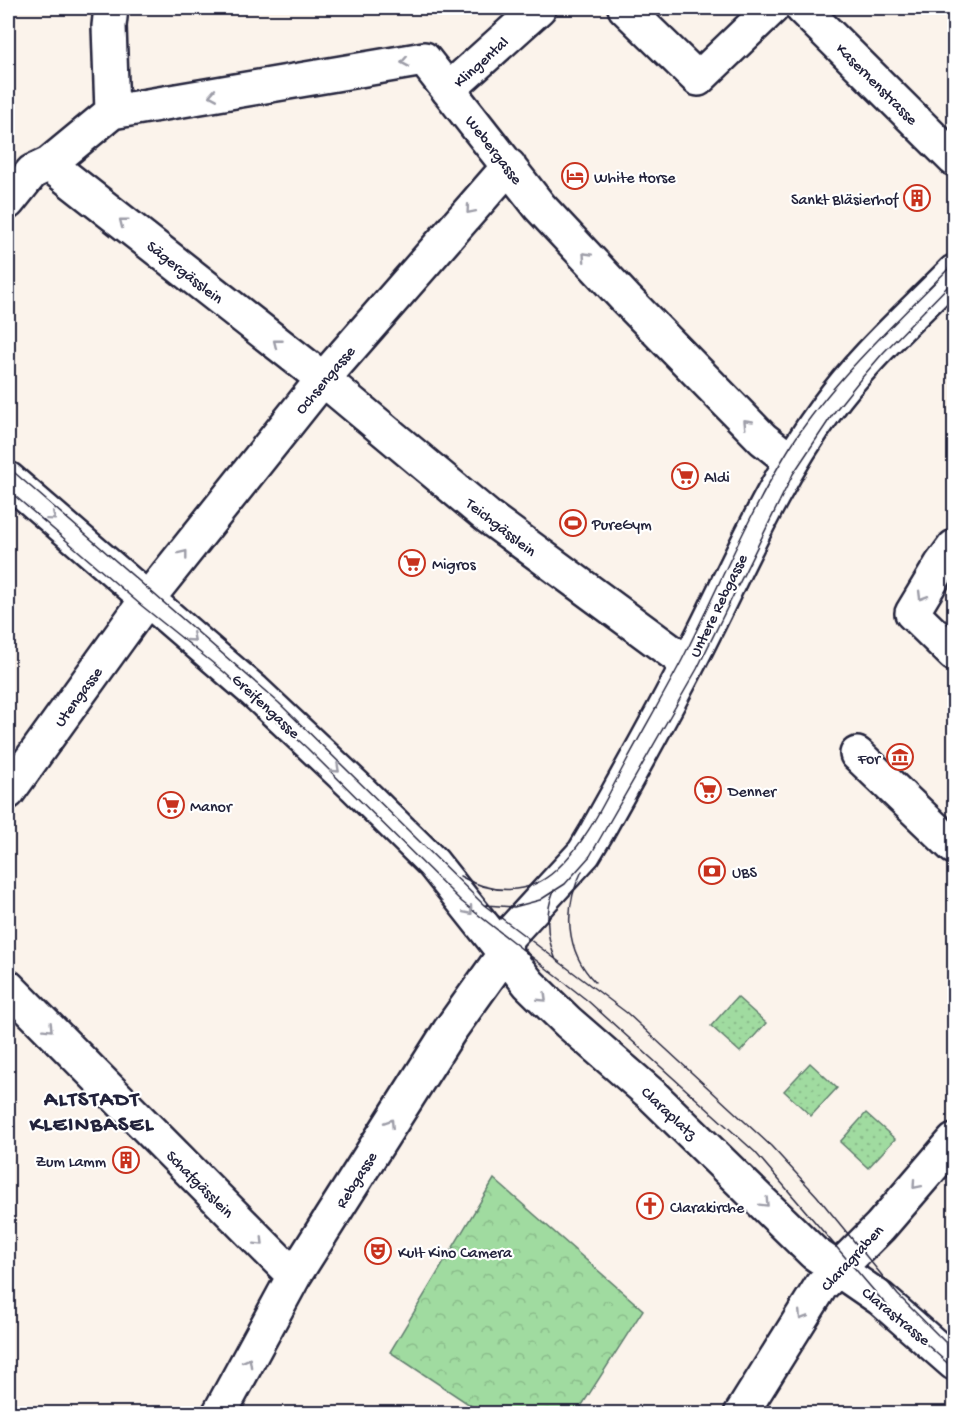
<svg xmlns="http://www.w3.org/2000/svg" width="962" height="1421" viewBox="0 0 962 1421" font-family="'Gochi Hand',sans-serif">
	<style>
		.grass { fill: url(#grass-dots); stroke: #617e6e; stroke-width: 1.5 }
		.park { fill: url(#park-crowns); stroke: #617e6e; stroke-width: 1.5 }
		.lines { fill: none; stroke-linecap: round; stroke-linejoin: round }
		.minor-casing { stroke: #22223b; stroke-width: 38 }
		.minor { stroke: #fff; stroke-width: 33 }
		.tram { stroke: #22223b; stroke-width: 1.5 }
		.oneway { stroke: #9c9ca7 }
		.labels { text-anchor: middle; stroke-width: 4.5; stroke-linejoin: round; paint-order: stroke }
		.street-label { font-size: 16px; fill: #22223b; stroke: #fff }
		.poi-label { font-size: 16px; fill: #22223b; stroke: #fff; text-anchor: start }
		.district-label { font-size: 22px; font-weight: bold; letter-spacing: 1.5px; fill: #22223b; stroke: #fff }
	</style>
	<defs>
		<pattern id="grass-dots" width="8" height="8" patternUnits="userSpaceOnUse" patternTransform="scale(1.5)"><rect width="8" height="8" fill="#a0dba0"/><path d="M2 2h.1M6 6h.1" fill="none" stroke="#8abc8b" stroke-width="1.8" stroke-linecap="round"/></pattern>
		<pattern id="park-crowns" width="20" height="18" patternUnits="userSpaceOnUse" patternTransform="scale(1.5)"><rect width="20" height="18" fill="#a0dba0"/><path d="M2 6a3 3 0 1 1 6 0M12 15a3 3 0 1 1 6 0" fill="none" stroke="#8abc8b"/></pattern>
	</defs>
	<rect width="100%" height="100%" fill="#fbf3eb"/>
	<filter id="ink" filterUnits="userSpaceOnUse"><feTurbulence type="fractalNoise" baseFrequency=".0167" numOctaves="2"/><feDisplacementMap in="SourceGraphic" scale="12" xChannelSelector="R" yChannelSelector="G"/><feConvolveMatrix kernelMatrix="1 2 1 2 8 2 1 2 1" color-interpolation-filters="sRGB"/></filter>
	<g filter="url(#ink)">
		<path class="grass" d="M737,997l29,26 -26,29 -29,-26z
			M810,1063l27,25 -26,28 -27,-25z
			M866,1113l29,26 -27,29 -28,-26z"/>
		<path class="park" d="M494,1179l149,131 -66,103h-95l-92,-61z"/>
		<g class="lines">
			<defs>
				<path id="minor" d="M111,8l-2,18 3,86
					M625,8l73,71 74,-71
					M802,8l152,151
					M448,90l91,-82
					M112,112l312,-53 116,148 86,92 137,140 28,22
					M49,164l274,215 164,137 201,148
					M8,202l24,-30 17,-8 63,-52
					M8,479l246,212 102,96 77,76 96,121 39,38 84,73 162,158 67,46 73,64
					M954,547l-13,18 -29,48 42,41
					M857,754l97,93
					M8,792l134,-186 181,-227 186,-213
					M505,953l1,-15 78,-85 12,-20c31,-56 63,-112 92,-169 45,-86 81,-177 139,-256 36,-50 84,-92 127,-136
					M8,987l286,289
					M219,1414l75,-138 156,-246 55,-77
					M741,1414l80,-128 59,-59 74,-86"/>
			</defs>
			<use href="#minor" class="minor-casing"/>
			<use href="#minor" class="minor"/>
			<path class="tram" d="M8,467l271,236 205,202 143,108 144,133 46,50 81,99 56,56
				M8,490l134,116 82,66 83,76 155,154 126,99 167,151 126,147 35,36 38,34
				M582,871c-19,37 -17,80 13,111
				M460,876c31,18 68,20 96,-6 32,-29 50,-72 71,-110 18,-33 37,-66 55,-100 34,-67 63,-138 102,-203 44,-74 111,-133 170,-194
				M554,890c-9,23 -8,47 2,70
				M485,905l29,2 26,-7 25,-16 25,-28 107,-187 96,-195 42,-63 24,-30 24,-28 71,-73"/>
		</g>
		<defs><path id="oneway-chevron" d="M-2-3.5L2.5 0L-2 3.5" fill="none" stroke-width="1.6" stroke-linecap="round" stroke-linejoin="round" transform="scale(1.5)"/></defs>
		<g class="oneway">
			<use href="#oneway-chevron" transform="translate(405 62) rotate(170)"/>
			<use href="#oneway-chevron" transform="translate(213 95) rotate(170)"/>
			<use href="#oneway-chevron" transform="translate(470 210) rotate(131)"/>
			<use href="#oneway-chevron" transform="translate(123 222) rotate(-142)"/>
			<use href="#oneway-chevron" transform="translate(586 256) rotate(-133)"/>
			<use href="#oneway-chevron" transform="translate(277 343) rotate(-142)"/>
			<use href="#oneway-chevron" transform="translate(747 423) rotate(-134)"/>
			<use href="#oneway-chevron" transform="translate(52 517) rotate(40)"/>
			<use href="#oneway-chevron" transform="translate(184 554) rotate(-52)"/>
			<use href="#oneway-chevron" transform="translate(922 596) rotate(121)"/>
			<use href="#oneway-chevron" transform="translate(192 638) rotate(41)"/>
			<use href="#oneway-chevron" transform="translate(336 769) rotate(43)"/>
			<use href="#oneway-chevron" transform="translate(469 911) rotate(49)"/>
			<use href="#oneway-chevron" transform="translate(543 998) rotate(44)"/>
			<use href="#oneway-chevron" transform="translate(49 1028) rotate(45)"/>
			<use href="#oneway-chevron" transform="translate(390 1123) rotate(-57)"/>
			<use href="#oneway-chevron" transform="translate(916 1185) rotate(131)"/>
			<use href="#oneway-chevron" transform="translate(765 1203) rotate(45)"/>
			<use href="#oneway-chevron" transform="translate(260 1242) rotate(45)"/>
			<use href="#oneway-chevron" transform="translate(802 1316) rotate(122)"/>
			<use href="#oneway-chevron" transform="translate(248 1362) rotate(-61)"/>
		</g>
	</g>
	<defs>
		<symbol id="hotel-ring" viewBox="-11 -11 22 22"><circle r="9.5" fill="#fff" stroke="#c8321e" stroke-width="1.5"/><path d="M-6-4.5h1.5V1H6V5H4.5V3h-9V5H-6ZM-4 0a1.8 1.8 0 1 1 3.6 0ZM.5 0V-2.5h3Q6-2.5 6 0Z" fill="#c8321e"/></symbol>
		<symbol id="building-ring" viewBox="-11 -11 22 22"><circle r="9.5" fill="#fff" stroke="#c8321e" stroke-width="1.5"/><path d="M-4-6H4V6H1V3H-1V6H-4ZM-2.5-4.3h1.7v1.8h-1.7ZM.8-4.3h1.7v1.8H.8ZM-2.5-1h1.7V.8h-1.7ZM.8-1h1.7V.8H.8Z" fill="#c8321e"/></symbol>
		<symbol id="supermarket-ring" viewBox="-11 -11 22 22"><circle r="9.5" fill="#fff" stroke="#c8321e" stroke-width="1.5"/><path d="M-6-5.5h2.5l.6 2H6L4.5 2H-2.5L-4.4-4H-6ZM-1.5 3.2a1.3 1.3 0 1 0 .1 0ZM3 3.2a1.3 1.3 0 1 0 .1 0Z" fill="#c8321e"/></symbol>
		<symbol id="stadium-ring" viewBox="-11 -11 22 22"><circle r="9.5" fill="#fff" stroke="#c8321e" stroke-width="1.5"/><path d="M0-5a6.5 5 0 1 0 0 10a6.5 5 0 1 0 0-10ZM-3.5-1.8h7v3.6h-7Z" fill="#c8321e"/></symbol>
		<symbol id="museum-ring" viewBox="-11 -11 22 22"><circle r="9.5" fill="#fff" stroke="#c8321e" stroke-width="1.5"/><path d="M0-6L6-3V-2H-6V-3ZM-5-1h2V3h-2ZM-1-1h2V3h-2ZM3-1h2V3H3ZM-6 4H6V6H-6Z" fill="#c8321e"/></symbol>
		<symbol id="bank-ring" viewBox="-11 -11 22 22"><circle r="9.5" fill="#fff" stroke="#c8321e" stroke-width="1.5"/><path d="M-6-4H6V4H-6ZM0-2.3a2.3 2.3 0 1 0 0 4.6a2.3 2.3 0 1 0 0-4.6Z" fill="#c8321e"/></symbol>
		<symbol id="church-ring" viewBox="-11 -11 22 22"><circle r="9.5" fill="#fff" stroke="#c8321e" stroke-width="1.5"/><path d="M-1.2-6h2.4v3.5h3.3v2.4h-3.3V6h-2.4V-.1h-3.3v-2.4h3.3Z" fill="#c8321e"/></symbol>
		<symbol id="theatre-ring" viewBox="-11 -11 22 22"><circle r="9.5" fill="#fff" stroke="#c8321e" stroke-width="1.5"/><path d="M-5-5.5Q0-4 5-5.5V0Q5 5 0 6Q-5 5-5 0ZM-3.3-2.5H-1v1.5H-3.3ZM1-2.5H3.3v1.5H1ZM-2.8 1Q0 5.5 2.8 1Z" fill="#c8321e"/></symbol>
	</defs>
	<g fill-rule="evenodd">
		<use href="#hotel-ring" x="560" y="161" width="30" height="30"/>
		<use href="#building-ring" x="902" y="183" width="30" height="30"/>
		<use href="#supermarket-ring" x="670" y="461" width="30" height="30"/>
		<use href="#stadium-ring" x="558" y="508" width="30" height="30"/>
		<use href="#supermarket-ring" x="397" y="548" width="30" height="30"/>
		<use href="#museum-ring" x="885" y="742" width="30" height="30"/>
		<use href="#supermarket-ring" x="693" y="775" width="30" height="30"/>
		<use href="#supermarket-ring" x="156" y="790" width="30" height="30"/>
		<use href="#bank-ring" x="697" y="856" width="30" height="30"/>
		<use href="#building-ring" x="111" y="1145" width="30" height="30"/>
		<use href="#church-ring" x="635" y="1191" width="30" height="30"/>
		<use href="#theatre-ring" x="363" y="1236" width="30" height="30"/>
	</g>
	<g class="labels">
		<g class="street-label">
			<text transform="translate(480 61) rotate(-42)" y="6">Klingental</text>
			<text transform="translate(878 83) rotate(45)" y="6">Kasernenstrasse</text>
			<text transform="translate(495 149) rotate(52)" y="6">Webergasse</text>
			<text transform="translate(186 271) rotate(38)" y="6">Sägergässlein</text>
			<text transform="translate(324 379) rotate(-50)" y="6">Ochsengasse</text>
			<text transform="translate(502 526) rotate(38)" y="6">Teichgässlein</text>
			<text transform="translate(717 605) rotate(-64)" y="6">Untere Rebgasse</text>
			<text transform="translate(77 696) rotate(-54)" y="6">Utengasse</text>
			<text transform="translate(267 705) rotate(43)" y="6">Greifengasse</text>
			<text transform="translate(670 1112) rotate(43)" y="6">Claraplatz</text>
			<text transform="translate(355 1179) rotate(-58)" y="6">Rebgasse</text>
			<text transform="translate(201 1183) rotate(45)" y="6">Schafgässlein</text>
			<text transform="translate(851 1257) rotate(-47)" y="6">Claragraben</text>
			<text transform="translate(897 1315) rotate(39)" y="6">Clarastrasse</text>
		</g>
		<g class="poi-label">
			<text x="594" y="182">White Horse</text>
			<text x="898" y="204" text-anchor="end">Sankt Bläsierhof</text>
			<text x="704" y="482">Aldi</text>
			<text x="592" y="529">PureGym</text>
			<text x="432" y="569">Migros</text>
			<text x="880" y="763" text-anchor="end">For</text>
			<text x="728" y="796">Denner</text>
			<text x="190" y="811">Manor</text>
			<text x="732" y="877">UBS</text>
			<text x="106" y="1166" text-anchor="end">Zum Lamm</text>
			<text x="670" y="1212">Clarakirche</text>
			<text x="398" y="1257">Kult Kino Camera</text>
		</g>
		<g class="district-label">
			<text x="92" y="1105">ALTSTADT<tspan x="92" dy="25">KLEINBASEL</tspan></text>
		</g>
	</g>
	<rect width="962" height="1421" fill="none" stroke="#fff" stroke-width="30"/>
	<rect x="15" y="15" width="932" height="1391" fill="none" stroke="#22223b" stroke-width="2" filter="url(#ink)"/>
</svg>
